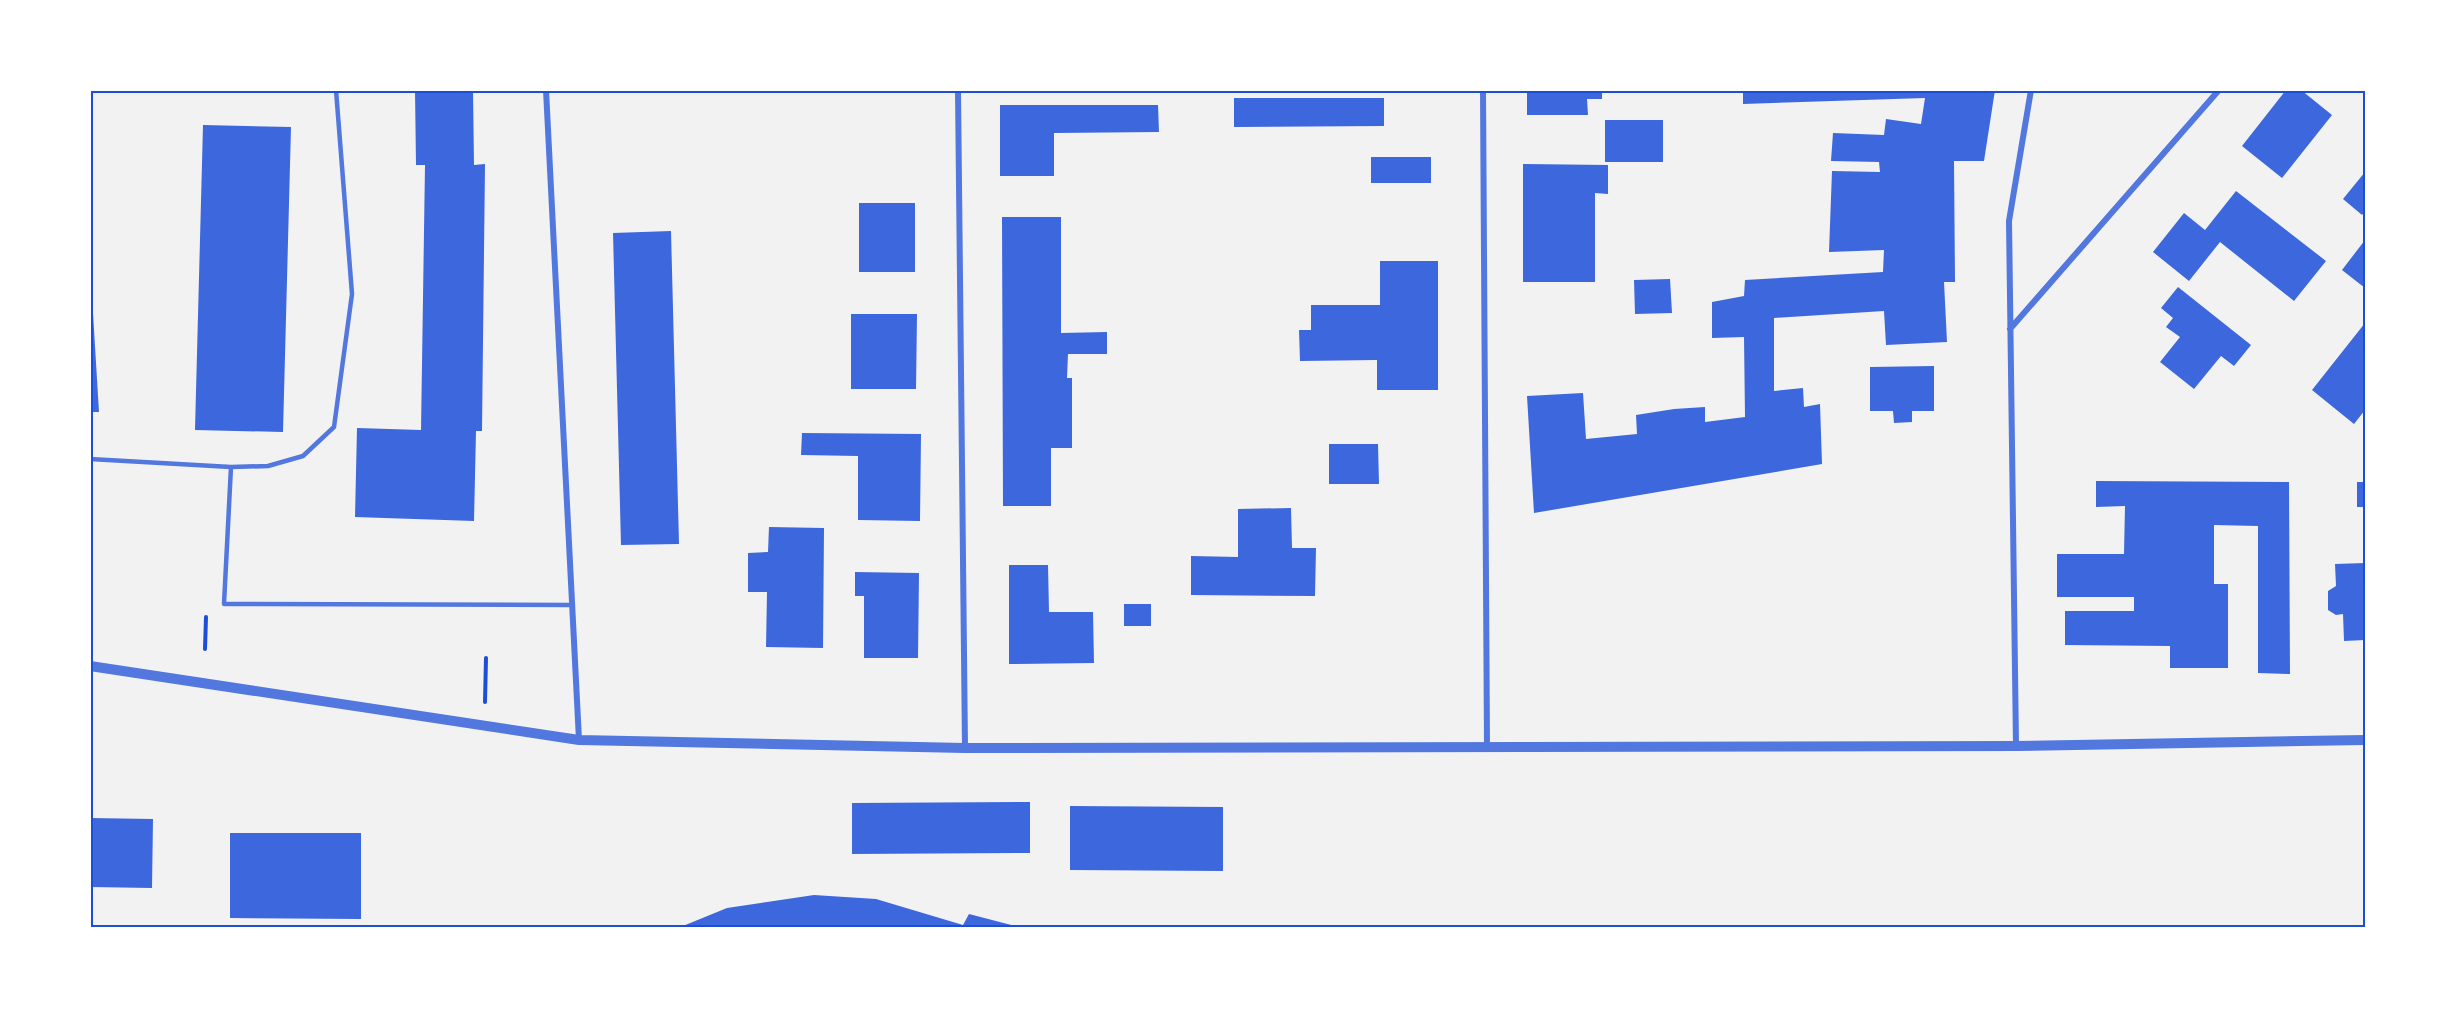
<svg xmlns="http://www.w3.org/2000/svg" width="2455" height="1018" viewBox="0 0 2455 1018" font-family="Poppins,sans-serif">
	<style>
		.building { fill: #3d67dc }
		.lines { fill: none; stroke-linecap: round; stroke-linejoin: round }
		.path { stroke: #1d4ed8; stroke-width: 4 }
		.service { stroke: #5277de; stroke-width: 4.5 }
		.minor { stroke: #5277de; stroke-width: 6 }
		.tertiary { stroke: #5277de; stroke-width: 10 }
		.neatline { fill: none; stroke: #1d4ed8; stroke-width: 2 }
	</style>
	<rect width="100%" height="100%" fill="#f2f2f2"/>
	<path class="building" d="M415,90h58l1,75 11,-1 -3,267h-6l-2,90 -119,-4 2,-89 64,2 4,-265h-9z
		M1527,90h75v9h-15l1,16h-61z
		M1743,90h252l-11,71h-30l1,121h-11l3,60 -61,3 -2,-34 -110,7v73l29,-3 1,19 16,-3 2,60 -288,49 -7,-117 56,-3 3,46 51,-5 -1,-19 38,-6 31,-2v15l40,-5 -1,-80 -32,1v-36l32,-6 1,-16 138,-8 1,-22 -55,2 3,-81 48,1 -1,-10 -48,-1 2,-28 51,2 2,-16 35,5 4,-26 -182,6z
		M2286,90h15l31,25 -50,63 -40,-32z
		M1234,98h150v28l-150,1z
		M1000,105h158l1,27 -105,1v43h-54z
		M1605,120h58v42h-58z
		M203,125l88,2 -8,305 -88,-2z
		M1371,157h60v26h-60z
		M1523,164l85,1v29l-13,-1v89h-72z
		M2365,172v39l-3,4 -19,-16z
		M2236,191l90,70 -32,40 -74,-59 -31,39 -36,-29 31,-39 21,17z
		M859,203h56v69h-56z
		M1002,217h59v116l46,-1v22h-39l-1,24h5v70h-21v58h-48z
		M671,231l8,313 -58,1 -8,-312z
		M2365,240v48l-23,-18z
		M1380,261h58v129h-61v-30l-77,1 -1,-31h12v-25h69z
		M90,264l9,148h-9z
		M1670,279l2,34 -37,1 -1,-34z
		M2178,287l73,58 -17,21 -13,-10 -27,33 -34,-27 20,-25 -14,-10 7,-9 -12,-10z
		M851,314h66l-1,75h-65z
		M2365,323v87l-11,14 -42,-34z
		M1934,366v45h-22v11l-18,1 -1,-12h-23v-44z
		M802,433l119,1 -1,87 -62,-1v-64l-57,-1z
		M1329,444h49l1,40h-50z
		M2096,481l193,1 1,192 -32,-1v-147l-44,-1v59h14v84h-58v-22l-105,-1v-34h69v-14h-77v-43h67l1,-48 -29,1z
		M2357,482h8v25h-8z
		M1291,508l1,40h24l-1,48 -124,-1v-39l47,1v-48z
		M769,527l55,1 -1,120 -57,-1 1,-55h-19v-39l20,-1z
		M2365,563v77l-21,1 -1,-27 -7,1 -8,-5v-19l8,-5 -1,-22z
		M1009,565h39l1,47h44l1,51 -85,1z
		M855,572l64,1 -1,85h-54v-62h-9z
		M1124,604h27v22h-27z
		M1030,802v51l-178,1v-51z
		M1070,806l153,1v64l-153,-1z
		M90,818l63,1 -1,69 -62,-1z
		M230,833h131v86l-131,-1z
		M814,895l62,4 87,26 6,-11 54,14h-345l49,-20z"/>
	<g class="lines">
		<path class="path" d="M205,649l1,-32
			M485,702l1,-44"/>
		<path class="service" d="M90,459l141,8 37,-1 35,-10 31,-29 18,-133 -16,-204
			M231,467l-7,137 348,1"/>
		<path class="minor" d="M546,90l33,650
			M958,90l7,658
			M1483,90l4,655
			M2010,329l209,-239
			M2016,746l-7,-525 22,-131"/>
		<path class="tertiary" d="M90,666l489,74 386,8 1051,-2 349,-6"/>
	</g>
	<rect width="2455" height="1018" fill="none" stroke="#ffffff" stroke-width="183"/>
	<rect x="92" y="92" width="2272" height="834" class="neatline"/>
</svg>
